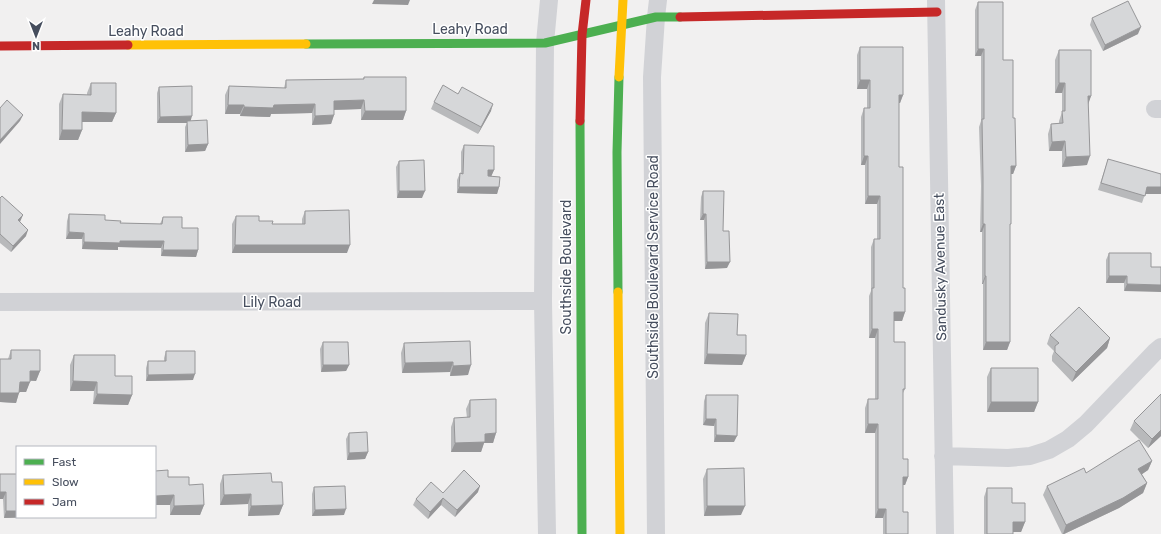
<svg xmlns="http://www.w3.org/2000/svg" width="1161" height="534" viewBox="0 0 1161 534" font-family="Rubik,sans-serif">
	<style>
		.lines { fill: none; stroke-linecap: round; stroke-linejoin: round }
		.street { stroke: #d1d2d6; stroke-width: 18 }
		.fast { stroke: #4caf50; stroke-width: 9 }
		.slow { stroke: #ffc107; stroke-width: 9 }
		.jam { stroke: #c62828; stroke-width: 9 }
		.wall { fill: #b8b9bb }
		.shaded-wall { fill: #969698 }
		.building { fill: #d6d7d9; stroke: #969698 }
		.labels { text-anchor: middle; stroke-width: 3; stroke-linejoin: round; paint-order: stroke }
		.street-label { font-size: 14px; fill: #464e5e; stroke: #fff }
	</style>
	<rect width="100%" height="100%" fill="#f1f0f0"/>
	<g class="lines">
		<path class="street" d="M936,0l9,534
			M1155,109h6
			M0,302l543,-1
			M943,456l65,2 22,-2 19,-6 19,-11 18,-15 69,-72 6,-5
			M547,534l-4,-233 2,-258 4,-43
			M656,534l-4,-457 4,-60 2,-17"/>
		<path class="fast" d="M306,44l239,-1 111,-26h24
			M580,121l2,413
			M618,292l-1,-140 2,-75"/>
		<path class="slow" d="M128,45l178,-1
			M619,77l4,-77
			M618,292l2,242"/>
		<path class="jam" d="M680,17l257,-5
			M0,46l128,-1
			M580,121l2,-86 4,-35"/>
	</g>
	<path class="wall" d="M978,2l25,58 10,58 3,48 -3,8h-2l-1,53v115l-3,8h-24v-66h-1v-52h-2l1,-46 -2,-59 2,-6v-65h-6v-46z
		M1092,18l46,16 -35,17 -13,-26z
		M860,47l43,48 -3,8h-1v64l4,121 2,24 -3,9h-8v21l11,47 -2,4v66l5,18 -3,8h-2v27l5,22h-25v-16h-8v-85h-10v-25l3,-9h7v-61h-6v-42l2,-5v-44l3,-8h3v-35h-12v-39h-4v-48l3,-9h3v-19h-10v-34z
		M1059,50l32,46 -3,7 -1,62 -25,2v-16h-13l-1,-17 3,-10 8,-1v-2l3,-9v-19h-7v-33z
		M364,77l42,34 -3,9h-42v-11l-27,1v5l-3,9 -19,1v-12l-41,1 -1,3 -30,-1v-2h-15v-19l4,-9 55,2 2,-8 77,-1z
		M91,83l25,30 -4,9h-30v8l-4,10h-19v-36l4,-10 24,1v-2z
		M159,87l32,34 17,23 -3,7 -20,1v-25l2,-4h-30v-30z
		M434,102l57,9 -13,23 -47,-25z
		M464,145l30,25 -3,6 8,11 -2,7 -40,-1v-13l3,-7h1v-21z
		M1108,159l53,35h-16l-3,9 -44,-13z
		M399,161l23,37h-25l-1,-31z
		M703,191l24,77 -22,1 -1,-49h-4l1,-23z
		M0,198l20,24 6,14 -15,16 -11,-9z
		M305,211l42,42h-115v-29l4,-8 36,8h30v-5z
		M69,214l51,9 40,1 3,-7 35,33 -2,7 -35,-1v-8l-43,-1v3l-36,-1v-10h-16l1,-18z
		M1109,253h42l-27,38v-8h-18v-23z
		M709,313l28,22 9,20 -4,10 -38,-1 1,-41z
		M1050,335l60,3 -3,10 -35,34 -20,-21v-5l2,-5 -7,-7z
		M470,341l-2,34 -18,1v-4l-48,1 -1,-20 3,-10z
		M323,342l26,23 -3,6 -25,1 -1,-23z
		M11,350l29,21 -4,10h-6l-4,11h-7l-3,11 -16,-1v-43h8z
		M166,351l27,29 -47,1v-13l2,-7h16v-3z
		M74,355l41,21 17,19 -4,10 -35,-1 1,-13h-24v-26z
		M991,368l47,34 -4,10h-47v-35z
		M706,395l28,47h-20v-16l-11,-1 1,-24z
		M470,400l26,33 -3,10h-9l-3,9h-30v-25l3,-9h13l-1,-9z
		M1134,421l27,15 -13,12 -18,-18z
		M349,433l19,19 -3,7 -18,1 -1,-21z
		M1152,461l-4,9 -6,4 5,9 -4,10 -24,15 -55,26h-2l-19,-39 4,-9 39,-13z
		M707,469l34,46 -37,1 -1,-37z
		M0,474l17,43h20l-33,1 -1,-19h-3z
		M223,475l49,7 11,23 -4,10 -31,1v-12l-28,1v-21z
		M168,477l21,8 15,20 -4,10h-30v-10h-15z
		M314,487l30,28 -32,1v-22z
		M987,488l25,15 13,19 -4,10h-8v2h-29v-37z
		M478,492l-23,25 -14,-12 -13,14 -15,-14 3,-6 27,-6z"/>
	<path class="shaded-wall" d="M374,0h36l-2,5 -36,-1z
		M1141,27l-3,7 -35,17 2,-6z
		M978,49h6l-3,7h-6z
		M860,80h10l-3,9h-10z
		M1059,83h6l-3,10h-7z
		M899,95h4l-3,8h-4z
		M1088,96h3l-3,9z
		M364,100l-3,9 -31,1 4,-9z
		M315,104l-3,9 -41,1 -1,3 -30,-1 4,-9 30,-2z
		M493,104l-2,7 -13,23 3,-7z
		M228,105h16l-4,9h-15z
		M365,111h41l-3,9h-42z
		M82,112l34,1 -4,9h-33z
		M23,115l-3,6 -20,23v-4z
		M334,115l-3,9 -19,1 3,-9z
		M192,116l-2,7 -3,-2v2h-30l3,-6z
		M62,130h20l-4,10h-19z
		M1065,141l-3,10h-13l3,-9z
		M208,144l-3,7 -20,1 3,-7z
		M864,156h4l-3,9h-4z
		M1090,156l-3,9 -25,2 4,-10z
		M1011,166h5l-3,8h-5z
		M488,170h6l-3,7h-5z
		M459,187h40l-2,7 -40,-1z
		M1147,187h14v7h-16z
		M399,191h26l-3,7h-25z
		M868,196h12l-3,8h-12z
		M703,214h3l-2,6h-4z
		M23,215l-3,7 -2,-2z
		M983,224h2l-3,8h-2z
		M28,230l-2,6 -15,16 2,-6z
		M69,232l15,1 -2,6h-16z
		M120,241h44l-3,7 -43,-1v3l-36,-1 2,-7z
		M235,245h115l-3,8h-115z
		M163,250h35l-2,7 -35,-1z
		M707,262h23l-3,6 -22,1z
		M985,276h1l-3,8h-1z
		M1109,276h18l-3,7h-18z
		M1127,284l34,1v7l-37,-1z
		M894,312h11l-3,9h-11z
		M872,329h6l-3,9h-6z
		M1110,338l-3,10 -35,34 4,-10z
		M986,342h24l-3,8h-24z
		M707,354l39,1 -4,10 -38,-1z
		M453,362l-3,10 -48,1 3,-10z
		M323,365h26l-3,6 -25,1z
		M471,365l-3,10 -18,1 3,-10z
		M30,371h10l-4,10 -10,-1z
		M195,374l-2,6 -47,1 2,-6z
		M73,381l24,1 -3,9h-24z
		M20,382h10l-4,10h-10z
		M0,393h19l-3,10 -16,-1z
		M97,394l35,1 -4,10 -35,-1z
		M991,402h47l-4,10h-47z
		M706,419h10l-2,7 -11,-1z
		M868,424h10l-3,9h-10z
		M1161,430v6l-13,12 4,-9z
		M496,433l-3,10h-9l-3,9h-30l4,-9 30,-9z
		M716,435l21,1 -3,6h-20z
		M368,452l-3,7 -18,1 2,-7z
		M1152,461l-4,9 -13,9 3,-10z
		M903,477h5l-3,8h-5z
		M1147,483l-4,10 -24,15 -55,26h-1l3,-9z
		M480,486l-2,6 -23,25 2,-7z
		M0,492h6l-3,7h-3z
		M251,494l-3,10 -28,1 4,-10z
		M174,495l-4,10h-15v-9z
		M443,498l-2,7 -13,14 2,-7z
		M204,505l-4,10h-30l4,-9z
		M283,505l-4,10 -31,1 3,-10z
		M707,506h38l-4,9 -37,1z
		M346,509l-2,6 -32,1 3,-6z
		M878,509h8l-3,9h-8z
		M6,511h11v6h20l-33,1z
		M1013,522h12l-4,10h-11z"/>
	<path class="building" d="M1128,1l13,26 -36,18 -13,-27z
		M978,2h25v58h10v58h2l1,48h-5v58h-1v118h-24v-66h-1v-52h-2v-46l-1,-59h2v-70h-6z
		M860,47h43v48h-4v72h4v121h2v24h-11v30h11v47h-2v70h5v18h-5v35h5v22h-22v-25h-8v-85h-10v-25h10v-70h-6v-41h2v-49h6v-43h-12v-40h-4v-48h6v-28h-10z
		M1059,50h32v46h-3l2,60 -24,1 -1,-16 -13,1 -1,-18 12,-1 -1,-12h3v-28h-6z
		M364,77h42v34h-41l-1,-11 -30,1v14l-19,1v-12l-41,1 -1,3 -29,-1v-2h-16l1,-19 57,2v-8l78,-1z
		M91,83h25v30l-34,-1v18h-20l1,-36 28,1z
		M443,85l15,9 4,-7 31,17 -12,23 -47,-25z
		M192,86v30l-32,1 -1,-30z
		M7,100l16,15 -23,25v-32z
		M207,120l1,24 -20,1 -1,-24z
		M464,145l30,1v24h-6v6l12,1 -1,10h-40l1,-14 3,1z
		M1108,159l53,15v13h-14l-2,9 -44,-13z
		M424,160l1,31h-26v-30z
		M703,191h21l-1,40h6l1,31h-23l-1,-48h-3z
		M2,196l21,19 -5,5 10,10 -15,16 -13,-12v-36z
		M349,210l1,35h-115l1,-29h23v5h14l-1,3h33v-13z
		M69,214l36,1v5l16,1 -1,2 42,1 1,-7h19v11h16v22h-35l1,-9h-44v2l-36,-1v-9l-15,-1z
		M1109,253h42v14h10v18l-34,-1v-8h-18z
		M1079,307l31,31 -34,34 -21,-20v-6l4,-3 -9,-8z
		M709,313l29,1 -1,21h9v20l-39,-1z
		M470,341l1,24 -18,1v-4l-48,1 -1,-20z
		M323,342h25l1,23h-26z
		M11,350h29v21h-10v11h-10l-1,11h-19v-34h11z
		M166,351h29v23l-47,1v-14h18z
		M74,355h41v21h17v19l-35,-1v-12l-24,-1z
		M991,368h47v34h-47z
		M1161,394v36l-9,9 -18,-18z
		M706,395h32l-1,41 -21,-1v-16h-10z
		M496,399v34l-11,1v8l-30,1 -1,-25 16,-1v-17z
		M367,432l1,20 -19,1v-20z
		M1139,440l13,21 -14,8 9,14 -24,15 -57,27 -19,-39 37,-18 2,5z
		M744,468l1,38h-38v-37z
		M168,470v7h21v8l14,-1 1,21 -30,1v-11l-19,1v-25z
		M464,470l16,16 -23,24 -14,-12 -13,14 -14,-13 15,-17 12,11z
		M271,473l1,9h10l1,23 -32,1v-12l-27,1 -1,-20z
		M0,474h17v37h-11v-19h-6z
		M345,486l1,23 -31,1 -1,-23z
		M987,488h25v15h13v19h-12v12h-26z"/>
	<g class="labels">
		<g class="street-label">
			<text x="470" y="34">Leahy Road</text>
			<text x="146" y="36">Leahy Road</text>
			<text transform="translate(566 267) rotate(-90)" y="5">Southside Boulevard</text>
			<text transform="translate(653 267) rotate(-90)" y="5">Southside Boulevard Service Road</text>
			<text transform="translate(940 267) rotate(-91)" y="5">Sandusky Avenue East</text>
			<text x="272" y="307">Lily Road</text>
		</g>
	</g>
	<rect x="16" y="446" width="140" height="72" fill="#ffffff" stroke="#b5b8bf"/>
	<rect x="24" y="459" width="20" height="6" fill="#4caf50" stroke="#b5b8bf"/>
	<text x="52" y="466" font-size="12" fill="#464e5e">Fast</text>
	<rect x="24" y="479" width="20" height="6" fill="#ffc107" stroke="#b5b8bf"/>
	<text x="52" y="486" font-size="12" fill="#464e5e">Slow</text>
	<rect x="24" y="499" width="20" height="6" fill="#c62828" stroke="#b5b8bf"/>
	<text x="52" y="506" font-size="12" fill="#464e5e">Jam</text>
	<g transform="translate(36 36) rotate(180)" stroke="#ffffff" stroke-width="3" paint-order="stroke">
	<path d="M0-3L7 15L0 10L-7 15Z" fill="#464e5e"/>
	<text y="-6" font-size="11" font-weight="bold" text-anchor="middle" fill="#464e5e">N</text>
	</g>
</svg>
